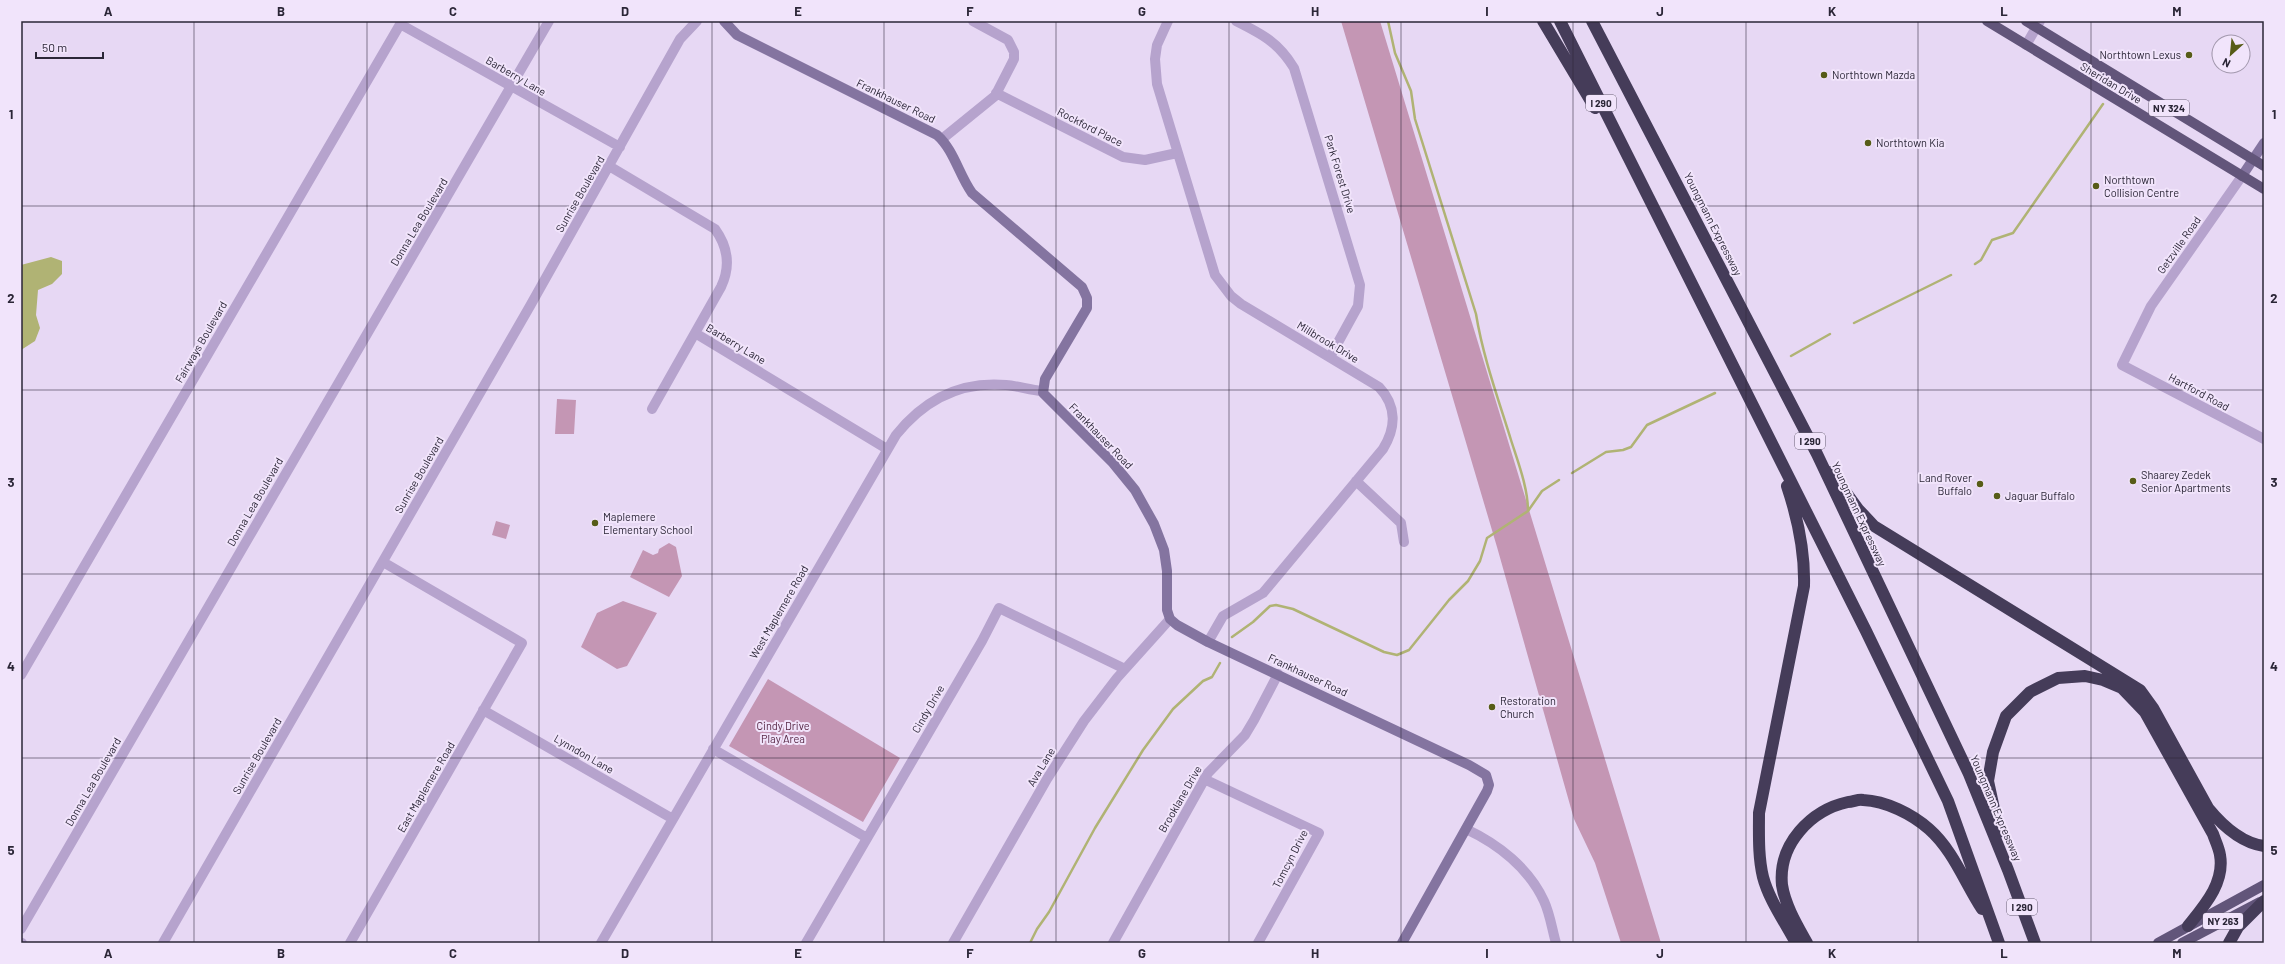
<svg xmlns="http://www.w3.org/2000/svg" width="2285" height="964" viewBox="0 0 2285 964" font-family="Barlow,sans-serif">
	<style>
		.green { fill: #c496b4 }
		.water { fill: #b0b374 }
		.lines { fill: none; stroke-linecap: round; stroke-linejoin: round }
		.stream { stroke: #b0b374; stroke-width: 2.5 }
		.street { stroke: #b6a3cd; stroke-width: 10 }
		.secondary { stroke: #8474a0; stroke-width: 10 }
		.primary { stroke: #62557a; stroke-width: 10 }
		.highway { stroke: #453c59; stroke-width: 12 }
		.grid { fill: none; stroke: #2b2637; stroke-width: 1; stroke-opacity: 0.55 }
		.poi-dot { fill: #575c17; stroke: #f1e4fb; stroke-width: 1.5 }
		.labels { text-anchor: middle; stroke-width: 4; stroke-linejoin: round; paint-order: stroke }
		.shield { fill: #f1e4fb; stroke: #665f72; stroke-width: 1 }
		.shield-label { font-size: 10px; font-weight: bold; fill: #2b2637 }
		.poi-label { font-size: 11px; fill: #2b2637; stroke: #f1e4fb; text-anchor: start }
		.street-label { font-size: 11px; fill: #2b2637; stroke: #f1e4fb }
		.park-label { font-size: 11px; fill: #572745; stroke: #f1e4fb }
		.neatline { fill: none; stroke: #2b2637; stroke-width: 1.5 }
		.grid-label { font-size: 13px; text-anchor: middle; font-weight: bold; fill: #2b2637 }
	</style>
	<rect width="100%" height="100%" fill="#e7d8f4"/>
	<path class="green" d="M1341,21h39l281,922h-40l-26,-80 -21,-44 -77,-272z
		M557,399l19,1 -2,34h-19z
		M496,521l14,4 -4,14 -14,-4z
		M669,543l7,4 6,29 -13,21 -39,-20 13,-27 10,5 5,-2 1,-4z
		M623,601l34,12 -30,53 -10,3 -36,-22 16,-34z
		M768,679l132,79 -37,64 -134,-76z"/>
	<path class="water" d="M51,257l11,4v13l-10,10 -14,6 -2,25 4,13 -5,13 -14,9v-85z"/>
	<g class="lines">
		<path class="stream" d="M1388,21l7,32 16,38 4,28 61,195c7,43 22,84 35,126 7,22 17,48 17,71
			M1975,264l6,-4 11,-20 21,-7 90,-129
			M1854,323l97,-48
			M1791,356l39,-22
			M1572,473l34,-21 17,-2 8,-3 16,-22 68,-32
			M1232,637l21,-15 17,-16 6,-1 17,4 91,43 13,3 12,-5 40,-50 19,-19 12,-20 7,-23 41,-27 14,-20 17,-11
			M1030,943l7,-14 12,-17 46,-84 48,-78 30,-41 30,-28 9,-4 8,-14"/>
		<path class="street" d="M1168,21l-11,24 -2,14 2,25 58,191 16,21 10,8 138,83c18,19 17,41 4,62l-120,144 -40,23 -15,26
			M1236,21c26,13 42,21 58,47l66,217 -2,21 -28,51
			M400,24l220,123
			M2026,45l14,-24
			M996,93l127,64 22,3 32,-7
			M942,139l53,-43 19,-37v-7l-6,-12 -35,-19
			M609,166l106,63c13,18 16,37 6,58l-69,122
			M2242,176l-91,130 -29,59 142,74
			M695,333l192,116
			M1356,481l45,42 3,19
			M21,675l381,-654
			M483,710l190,109
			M713,749l154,89
			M1204,779l115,54 -61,110
			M1466,829c32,15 63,39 78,72 6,13 8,28 12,42
			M21,929l528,-908
			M21,943h1
			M163,943l367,-637 150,-267 17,-18
			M350,943l172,-300 -139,-81
			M601,943l295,-508c28,-35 64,-54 110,-50 12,1 24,5 36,6
			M806,943l176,-302 17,-33 126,61
			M953,943l94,-164 37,-58 33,-43 53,-59
			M1113,943l95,-170 37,-38 9,-15 24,-46"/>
		<path class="secondary" d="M724,21l13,14 200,100c17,15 22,40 35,58l110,94 5,11v10l-42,71 -2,14 70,70 22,27 19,34 10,26 3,21v39l3,9 7,6 31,17 261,123 17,10 3,10 -2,6 -85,152
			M2242,176l22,-33"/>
		<path class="primary" d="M1987,21l277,168
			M2026,21l238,145
			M2158,943l106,-58
			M2182,943l78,-41"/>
		<path class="highway" d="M1543,21l52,87
			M1560,21l306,610 82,170 51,142
			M1592,21l225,433 152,320 39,96 27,73
			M1831,472l27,37 16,17 266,164 13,18 55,100c14,17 33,35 56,38
			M1787,486c11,33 18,65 17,100l-45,227c0,21 -1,43 4,64 6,23 22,45 33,66
			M1999,832l-11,-51 5,-29 13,-36 24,-24 28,-14 27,-2 18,4 19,8 23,24 68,122c2,6 6,14 7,21 5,28 -16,51 -32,71
			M1807,943c-10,-18 -22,-38 -25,-58 -4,-41 29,-75 66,-83 5,0 10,-3 15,-2 23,1 49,14 66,29 24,21 36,54 53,80
			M2229,943l9,-16 26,-26"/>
	</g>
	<path class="grid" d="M194,21v922M367,21v922M539,21v922M712,21v922M884,21v922M1056,21v922M1229,21v922M1401,21v922M1573,21v922M1746,21v922M1918,21v922M2091,21v922M21,206h2243M21,390h2243M21,574h2243M21,758h2243"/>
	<g class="poi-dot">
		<circle cx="2189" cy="55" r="4"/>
		<circle cx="1824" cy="75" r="4"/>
		<circle cx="1868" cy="143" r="4"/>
		<circle cx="2096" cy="186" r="4"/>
		<circle cx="2133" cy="481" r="4"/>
		<circle cx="1980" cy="484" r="4"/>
		<circle cx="1997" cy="496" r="4"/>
		<circle cx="595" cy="523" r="4"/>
		<circle cx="1492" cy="707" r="4"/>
	</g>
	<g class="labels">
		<g class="shield">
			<rect x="1586" y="95" width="30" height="16" rx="3"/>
			<rect x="2149" y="100" width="40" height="16" rx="3"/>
			<rect x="1795" y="433" width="30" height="16" rx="3"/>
			<rect x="2007" y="899" width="30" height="16" rx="3"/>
			<rect x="2203" y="913" width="40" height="16" rx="3"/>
		</g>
		<g class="shield-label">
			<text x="1601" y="107">I 290</text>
			<text x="2169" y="112">NY 324</text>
			<text x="1810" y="445">I 290</text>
			<text x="2022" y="911">I 290</text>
			<text x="2223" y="925">NY 263</text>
		</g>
		<g class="poi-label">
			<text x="2181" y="59" text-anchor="end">Northtown Lexus</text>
			<text x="1832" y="79">Northtown Mazda</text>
			<text x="1876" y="147">Northtown Kia</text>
			<text x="2104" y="184">Northtown<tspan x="2104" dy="13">Collision Centre</tspan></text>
			<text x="2141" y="479">Shaarey Zedek<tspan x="2141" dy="13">Senior Apartments</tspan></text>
			<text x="1972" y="482" text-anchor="end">Land Rover<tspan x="1972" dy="13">Buffalo</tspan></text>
			<text x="2005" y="500">Jaguar Buffalo</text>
			<text x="603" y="521">Maplemere<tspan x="603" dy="13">Elementary School</tspan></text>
			<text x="1500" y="705">Restoration<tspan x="1500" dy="13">Church</tspan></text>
		</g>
		<g class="street-label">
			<text transform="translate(516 76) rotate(30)" y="4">Barberry Lane</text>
			<text transform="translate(2111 83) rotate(31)" y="4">Sheridan Drive</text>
			<text transform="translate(896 101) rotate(26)" y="4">Frankhauser Road</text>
			<text transform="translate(1090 127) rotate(27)" y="4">Rockford Place</text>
			<text transform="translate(1340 174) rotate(73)" y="4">Park Forest Drive</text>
			<text transform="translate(580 194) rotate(-60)" y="4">Sunrise Boulevard</text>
			<text transform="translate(419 222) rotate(-59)" y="4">Donna Lea Boulevard</text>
			<text transform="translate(1713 224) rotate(63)" y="4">Youngmann Expressway</text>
			<text transform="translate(2179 245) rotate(-55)" y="4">Getzville Road</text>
			<text transform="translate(201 342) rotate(-60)" y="4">Fairways Boulevard</text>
			<text transform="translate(1328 342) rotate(31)" y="4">Millbrook Drive</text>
			<text transform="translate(736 344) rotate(31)" y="4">Barberry Lane</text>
			<text transform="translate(2199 392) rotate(28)" y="4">Hartford Road</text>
			<text transform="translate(1101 436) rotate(46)" y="4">Frankhauser Road</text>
			<text transform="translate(419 475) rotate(-60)" y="4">Sunrise Boulevard</text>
			<text transform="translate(255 502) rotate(-60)" y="4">Donna Lea Boulevard</text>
			<text transform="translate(1859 514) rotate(65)" y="4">Youngmann Expressway</text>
			<text transform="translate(779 612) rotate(-60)" y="4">West Maplemere Road</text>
			<text transform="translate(1308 675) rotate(25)" y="4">Frankhauser Road</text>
			<text transform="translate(928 709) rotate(-60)" y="4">Cindy Drive</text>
			<text transform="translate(584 754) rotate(30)" y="4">Lynndon Lane</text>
			<text transform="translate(257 756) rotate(-60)" y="4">Sunrise Boulevard</text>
			<text transform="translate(1041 767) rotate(-59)" y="4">Ava Lane</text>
			<text transform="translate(93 782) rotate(-60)" y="4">Donna Lea Boulevard</text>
			<text transform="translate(426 787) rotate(-60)" y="4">East Maplemere Road</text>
			<text transform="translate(1180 799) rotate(-60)" y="4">Brooklane Drive</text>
			<text transform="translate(1996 808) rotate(67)" y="4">Youngmann Expressway</text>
			<text transform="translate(1290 859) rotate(-63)" y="4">Tomcyn Drive</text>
		</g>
		<g class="park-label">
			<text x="783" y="730">Cindy Drive<tspan x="783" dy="13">Play Area</tspan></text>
		</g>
	</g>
	<rect width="2285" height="964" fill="none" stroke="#f1e4fb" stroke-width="44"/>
	<g transform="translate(2231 54) rotate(207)"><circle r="19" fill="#f1e4fb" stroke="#a298ad"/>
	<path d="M0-3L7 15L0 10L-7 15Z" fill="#575c17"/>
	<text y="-6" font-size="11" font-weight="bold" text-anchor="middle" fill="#2b2637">N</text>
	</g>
	<path d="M36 52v6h67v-6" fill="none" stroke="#2b2637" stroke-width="2"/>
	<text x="42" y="52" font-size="12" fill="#2b2637" stroke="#f1e4fb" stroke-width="3" paint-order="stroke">50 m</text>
	<rect x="22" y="22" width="2241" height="920" class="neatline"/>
	<g class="grid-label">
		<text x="108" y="16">A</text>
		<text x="281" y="16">B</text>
		<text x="453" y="16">C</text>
		<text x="625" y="16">D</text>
		<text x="798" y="16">E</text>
		<text x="970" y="16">F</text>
		<text x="1142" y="16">G</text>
		<text x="1315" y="16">H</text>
		<text x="1487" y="16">I</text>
		<text x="1660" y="16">J</text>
		<text x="1832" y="16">K</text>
		<text x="2004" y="16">L</text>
		<text x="2177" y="16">M</text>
		<text x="11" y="119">1</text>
		<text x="2274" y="119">1</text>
		<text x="11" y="303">2</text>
		<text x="2274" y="303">2</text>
		<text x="11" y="487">3</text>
		<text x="2274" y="487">3</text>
		<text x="11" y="671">4</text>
		<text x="2274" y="671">4</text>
		<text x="11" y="855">5</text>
		<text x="2274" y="855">5</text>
		<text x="108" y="958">A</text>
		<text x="281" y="958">B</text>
		<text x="453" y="958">C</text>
		<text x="625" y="958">D</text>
		<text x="798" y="958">E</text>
		<text x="970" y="958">F</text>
		<text x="1142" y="958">G</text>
		<text x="1315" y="958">H</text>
		<text x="1487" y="958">I</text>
		<text x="1660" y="958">J</text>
		<text x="1832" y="958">K</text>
		<text x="2004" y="958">L</text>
		<text x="2177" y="958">M</text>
	</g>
</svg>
